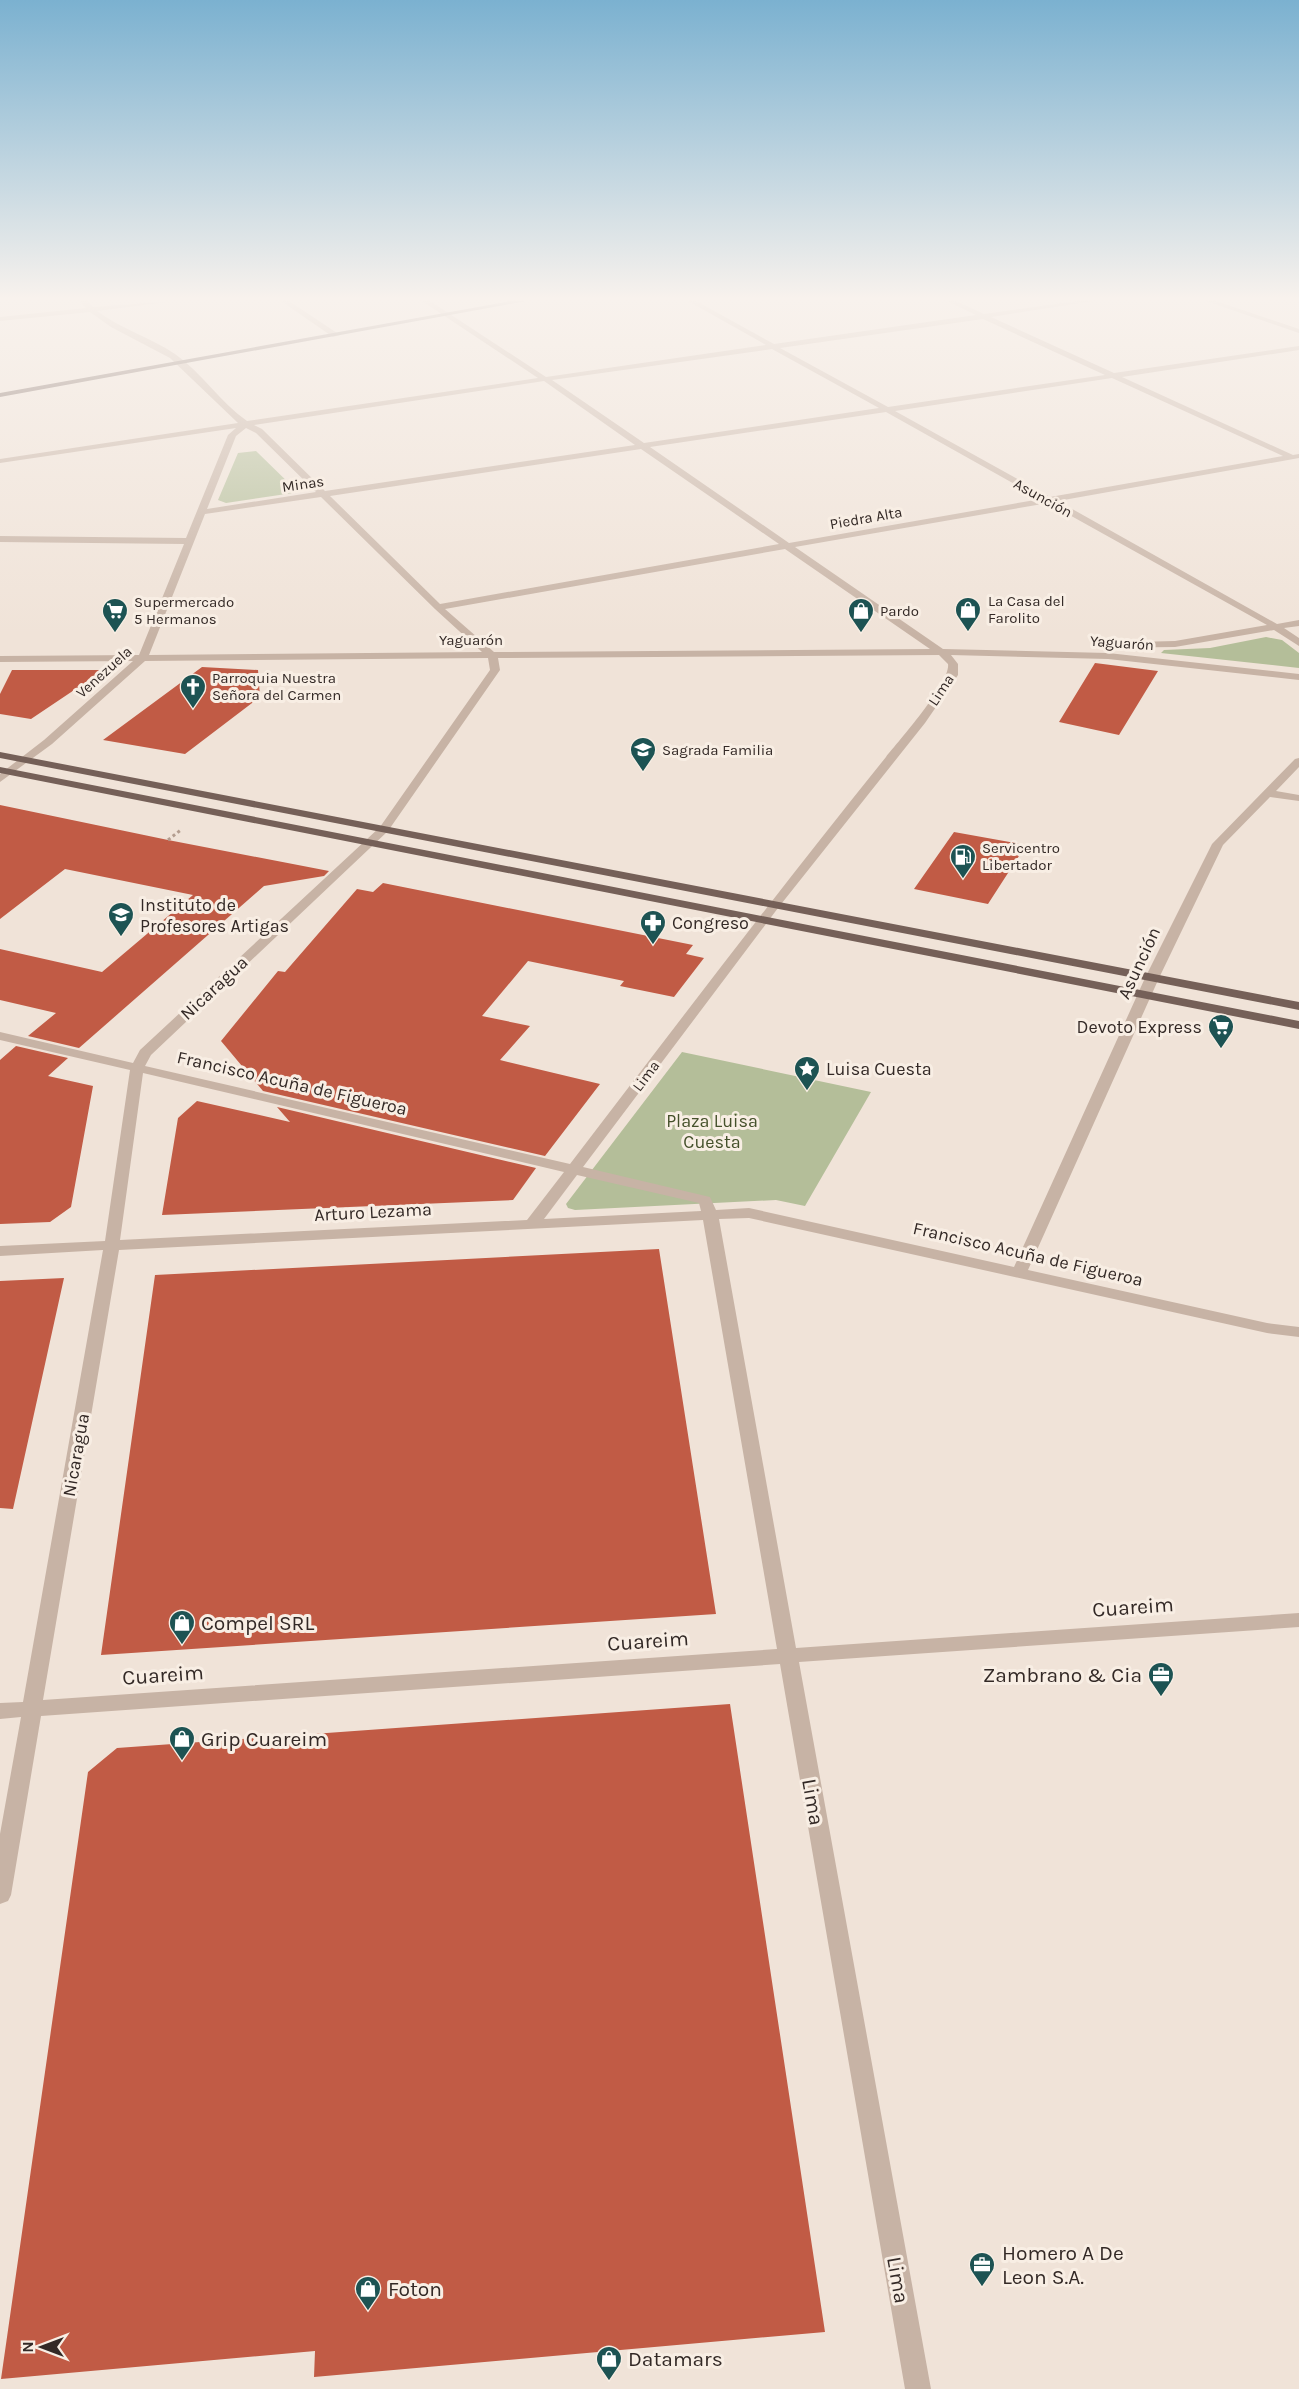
<svg xmlns="http://www.w3.org/2000/svg" width="1299" height="2389" viewBox="0 0 1299 2389" font-family="Karla,sans-serif">
	<style>
		.green { fill: #b4be99 }
		.building { fill: #c15b45 }
		.lines { fill: none; stroke-linecap: round; stroke-linejoin: round }
		.path { stroke: #b39d8f; stroke-width: 3; stroke-dasharray: 3 3; stroke-linecap: butt }
		.minor { fill: #c7b3a5; fill-rule: evenodd }
		.major { fill: #756058; fill-rule: evenodd }
		.labels { text-anchor: middle; stroke-width: 6; stroke-linejoin: round; paint-order: stroke }
		.far-street-label { font-size: 15px; fill: #332926; stroke: #f8eee4 }
		.far-poi-label { font-size: 15px; fill: #332926; stroke: #f8eee4; text-anchor: start }
		.poi-label { font-size: 18px; fill: #332926; stroke: #f8eee4; text-anchor: start }
		.street-label { font-size: 18px; fill: #332926; stroke: #f8eee4 }
		.park-label { font-size: 18px; fill: #45512b; stroke: #f8eee4 }
		.near-street-label { font-size: 21px; fill: #332926; stroke: #f8eee4 }
		.near-poi-label { font-size: 21px; fill: #332926; stroke: #f8eee4; text-anchor: start }
	</style>
	<rect width="100%" height="100%" fill="#f0e3d8"/>
	<path class="green" d="M256,451l40,39 -3,3 -67,10 -8,-3 20,-47z
		M1266,637l16,3 17,13v15l-138,-15 3,-3 46,-2z
		M682,1052l189,40 -66,114 -29,-6 -201,10 -7,-2 -2,-4z"/>
	<path class="building" d="M1095,663l63,8 -39,64 -60,-13z
		M202,667l56,3 2,27 -75,57 -82,-14z
		M12,670h92l-73,49 -31,-5v-20z
		M0,805l168,35 161,31 -5,5 -60,10 -185,162 -51,-12 28,-23 -56,-13v-51l102,23 91,-77 -128,-26 -65,50z
		M954,832l72,13 -38,59 -74,-15z
		M383,883l310,62 -7,9 18,4 -30,39 -54,-11 4,-5 -96,-20 -46,55 48,10 -30,34 100,24 -55,72 -282,-65 -42,-50 57,-70 7,1 72,-83 16,3z
		M16,1046l52,12 -20,18 45,10 -22,121 -21,15 -50,2v-164z
		M197,1101l93,21 -13,-15 259,61 -23,32 -351,15 16,-97z
		M659,1249l57,365 -615,41 54,-380z
		M64,1278l-51,231 -13,-1v-227z
		M730,1704l95,628 -511,45 1,-26 -314,28 87,-607 29,-24z"/>
	<g class="lines">
		<path class="path" d="M168,840l14,-11"/>
		<path class="minor" d="M80,301h7l6,6 82,-6 -78,10c24,18 53,26 78,43 27,19 45,48 72,67l291,-43 -116,-77h8l116,76 220,-32 -78,-44h8l78,43 202,-29 -29,-14h9l28,13 93,-13h17l-103,16 123,56 185,-27v4l-177,27 171,78 6,-1v4l-241,43 219,123 22,-4v6l-15,2 15,10v8l-25,-16 -99,17 -82,1 -1,-2 5,-3 78,-2 92,-16 -219,-122 -253,44 148,102 165,4 191,21v6l-191,-21 -157,-4 7,9v11l-33,48 -147,185 -195,259 127,30 6,13 33,-2 265,59 131,-289 67,-134 83,-85 4,-1v9l-23,24 23,4v6l-29,-4 -47,48 -64,133 -131,292 239,53 32,4v10l-32,-4 -518,-115 -30,1 77,429 503,-35v14l-500,35 132,727h-26l-125,-725 -739,52 -30,179 -3,6 -8,3v-70l21,-117 -21,2v-16l23,-1 80,-452 -103,6v-10l105,-5 25,-171 -130,-30v-8l133,31 7,-13 240,-223 110,-157 -2,-12 -343,3 -93,83 -52,38v-8l44,-34 89,-79 -133,1v-6l139,-1 45,-111 -184,-2v-6l186,2 42,-103 8,-7 -236,35v-4l238,-36 -68,-65 -59,-31 -21,-15 -90,9v-4l86,-9zM983,319l122,56 -217,32 -108,-59zM772,349l107,59 -235,35 -92,-63zM1112,378l171,78 -233,41 -155,-86zM544,381l91,64 -310,46 -63,-62 -8,-4zM886,412l155,87 -252,44 -139,-96zM246,428l10,5 60,59 -109,17 29,-73zM641,449l138,95 -339,60 -110,-108zM321,497l114,112 47,43 -333,3 56,-141zM785,549l145,100 -436,3 -49,-43zM939,655l9,9c3,18 -49,77 -62,93 -108,134 -212,271 -316,407l-425,-98 6,-11 237,-224 112,-161 -2,-12zM143,1073l421,99 -37,48 -407,20zM577,1175l122,28 2,8 -157,8zM703,1220l74,429 -734,51 76,-450z
			M281,301h8l51,34 -7,2z
			M1206,301h10l83,28v4z"/>
		<path class="major" d="M512,301h14l-526,96v-4z
			M0,752l1299,250v8l-1299,-252z
			M0,767l1299,254v8l-1299,-256z"/>
	</g>
	<linearGradient id="sky" x2="0" y2="1"><stop stop-color="#7bb1d0"/><stop offset="0.47" stop-color="#f8f2ed"/><stop offset="1" stop-color="#f8f2ed" stop-opacity="0"/></linearGradient>
	<rect width="1299" height="635" fill="url(#sky)"/>
	<defs>
		<symbol id="shop-pin" viewBox="-11 -11 22 30"><path d="M0 17L-7.5 6A9.5 9.5 0 1 1 7.5 6Z" fill="#1d5353" stroke="#f8eee4"/><path d="M-5-2.5h2.3a2.7 3.5 0 0 1 5.4 0H5L5.5 6h-11ZM-1.5-2.5h3a1.5 2.3 0 0 0-3 0Z" fill="#fff"/></symbol>
		<symbol id="supermarket-pin" viewBox="-11 -11 22 30"><path d="M0 17L-7.5 6A9.5 9.5 0 1 1 7.5 6Z" fill="#1d5353" stroke="#f8eee4"/><path d="M-6-5.5h2.5l.6 2H6L4.5 2H-2.5L-4.4-4H-6ZM-1.5 3.2a1.3 1.3 0 1 0 .1 0ZM3 3.2a1.3 1.3 0 1 0 .1 0Z" fill="#fff"/></symbol>
		<symbol id="church-pin" viewBox="-11 -11 22 30"><path d="M0 17L-7.5 6A9.5 9.5 0 1 1 7.5 6Z" fill="#1d5353" stroke="#f8eee4"/><path d="M-1.2-6h2.4v3.5h3.3v2.4h-3.3V6h-2.4V-.1h-3.3v-2.4h3.3Z" fill="#fff"/></symbol>
		<symbol id="school-pin" viewBox="-11 -11 22 30"><path d="M0 17L-7.5 6A9.5 9.5 0 1 1 7.5 6Z" fill="#1d5353" stroke="#f8eee4"/><path d="M0-5L7-2L0 1L-7-2ZM-4 1L0 2.5L4 1V4Q0 6-4 4Z" fill="#fff"/></symbol>
		<symbol id="fuel-pin" viewBox="-11 -11 22 30"><path d="M0 17L-7.5 6A9.5 9.5 0 1 1 7.5 6Z" fill="#1d5353" stroke="#f8eee4"/><path d="M-5.5-6h7V0h2V4h1.3V-2.5L3-4.5l.8-.8L6-3V5H2.5V1h-1V6h-7ZM-4.2-4.7v3.2H.2V-4.7Z" fill="#fff"/></symbol>
		<symbol id="university-pin" viewBox="-11 -11 22 30"><path d="M0 17L-7.5 6A9.5 9.5 0 1 1 7.5 6Z" fill="#1d5353" stroke="#f8eee4"/><path d="M0-5L7-2L0 1L-7-2ZM-4 1L0 2.5L4 1V4Q0 6-4 4Z" fill="#fff"/></symbol>
		<symbol id="pharmacy-pin" viewBox="-11 -11 22 30"><path d="M0 17L-7.5 6A9.5 9.5 0 1 1 7.5 6Z" fill="#1d5353" stroke="#f8eee4"/><path d="M-2-6h4v4h4v4h-4v4h-4v-4h-4v-4h4Z" fill="#fff"/></symbol>
		<symbol id="sight-pin" viewBox="-11 -11 22 30"><path d="M0 17L-7.5 6A9.5 9.5 0 1 1 7.5 6Z" fill="#1d5353" stroke="#f8eee4"/><path d="M0-6L1.8-2.2L6-1.7L2.9 1.2L3.7 5.4L0 3.3L-3.7 5.4L-2.9 1.2L-6-1.7L-1.8-2.2Z" fill="#fff"/></symbol>
		<symbol id="office-pin" viewBox="-11 -11 22 30"><path d="M0 17L-7.5 6A9.5 9.5 0 1 1 7.5 6Z" fill="#1d5353" stroke="#f8eee4"/><path d="M-6-3h4V-5.5h4V-3h4V5H-6ZM-1-4.5V-3h2v-1.5ZM-6 0V1H6V0Z" fill="#fff"/></symbol>
	</defs>
	<g fill-rule="evenodd">
		<use href="#shop-pin" x="953" y="595" width="30" height="40"/>
		<use href="#supermarket-pin" x="100" y="596" width="30" height="40"/>
		<use href="#shop-pin" x="846" y="596" width="30" height="40"/>
		<use href="#church-pin" x="178" y="672" width="30" height="40"/>
		<use href="#school-pin" x="628" y="735" width="30" height="40"/>
		<use href="#fuel-pin" x="948" y="842" width="30" height="40"/>
		<use href="#university-pin" x="106" y="900" width="30" height="40"/>
		<use href="#pharmacy-pin" x="638" y="908" width="30" height="40"/>
		<use href="#supermarket-pin" x="1206" y="1012" width="30" height="40"/>
		<use href="#sight-pin" x="792" y="1054" width="30" height="40"/>
		<use href="#shop-pin" x="167" y="1608" width="30" height="40"/>
		<use href="#office-pin" x="1146" y="1660" width="30" height="40"/>
		<use href="#shop-pin" x="167" y="1724" width="30" height="40"/>
		<use href="#office-pin" x="967" y="2250" width="30" height="40"/>
		<use href="#shop-pin" x="353" y="2274" width="30" height="40"/>
		<use href="#shop-pin" x="594" y="2344" width="30" height="40"/>
	</g>
	<g class="labels">
		<g class="far-street-label">
			<text transform="translate(303 484) rotate(-8)" y="5">Minas</text>
			<text transform="translate(1043 498) rotate(29)" y="5">Asunción</text>
			<text transform="translate(866 518) rotate(-10)" y="5">Piedra Alta</text>
			<text x="471" y="645">Yaguarón</text>
			<text transform="translate(1122 643) rotate(4)" y="5">Yaguarón</text>
			<text transform="translate(104 672) rotate(-42)" y="5">Venezuela</text>
			<text transform="translate(941 690) rotate(-57)" y="5">Lima</text>
			<text transform="translate(646 1076) rotate(-53)" y="5">Lima</text>
		</g>
		<g class="far-poi-label">
			<text x="988" y="606">La Casa del<tspan x="988" dy="17">Farolito</tspan></text>
			<text x="134" y="607">Supermercado<tspan x="134" dy="17">5 Hermanos</tspan></text>
			<text x="880" y="616">Pardo</text>
			<text x="212" y="683">Parroquia Nuestra<tspan x="212" dy="17">Señora del Carmen</tspan></text>
			<text x="662" y="755">Sagrada Familia</text>
			<text x="982" y="853">Servicentro<tspan x="982" dy="17">Libertador</tspan></text>
		</g>
		<g class="poi-label">
			<text x="140" y="911">Instituto de<tspan x="140" dy="21">Profesores Artigas</tspan></text>
			<text x="672" y="929">Congreso</text>
			<text x="1202" y="1033" text-anchor="end">Devoto Express</text>
			<text x="826" y="1075">Luisa Cuesta</text>
		</g>
		<g class="street-label">
			<text transform="translate(1139 963) rotate(-65)" y="6">Asunción</text>
			<text transform="translate(214 988) rotate(-43)" y="6">Nicaragua</text>
			<text transform="translate(292 1083) rotate(13)" y="6">Francisco Acuña de Figueroa</text>
			<text transform="translate(373 1212) rotate(-3)" y="6">Arturo Lezama</text>
			<text transform="translate(1028 1254) rotate(13)" y="6">Francisco Acuña de Figueroa</text>
			<text transform="translate(76 1455) rotate(-80)" y="6">Nicaragua</text>
		</g>
		<g class="park-label">
			<text x="712" y="1127">Plaza Luisa<tspan x="712" dy="21">Cuesta</tspan></text>
		</g>
		<g class="near-street-label">
			<text transform="translate(1133 1607) rotate(-4)" y="7">Cuareim</text>
			<text transform="translate(648 1641) rotate(-4)" y="7">Cuareim</text>
			<text transform="translate(163 1675) rotate(-4)" y="7">Cuareim</text>
			<text transform="translate(813 1802) rotate(80)" y="7">Lima</text>
			<text transform="translate(898 2280) rotate(80)" y="7">Lima</text>
		</g>
		<g class="near-poi-label">
			<text x="201" y="1630">Compel SRL</text>
			<text x="1142" y="1682" text-anchor="end">Zambrano &amp; Cia</text>
			<text x="201" y="1746">Grip Cuareim</text>
			<text x="1002" y="2260">Homero A De<tspan x="1002" dy="24">Leon S.A.</tspan></text>
			<text x="388" y="2296">Foton</text>
			<text x="628" y="2366">Datamars</text>
		</g>
	</g>
	<g transform="translate(42 2347) rotate(270)" stroke="#f8eee4" stroke-width="4.5" paint-order="stroke">
	<path d="M0-4.5L10 22L0 15L-10 22Z" fill="#332926"/>
	<text y="-9" font-size="16" font-weight="bold" text-anchor="middle" fill="#332926">N</text>
	</g>
</svg>
